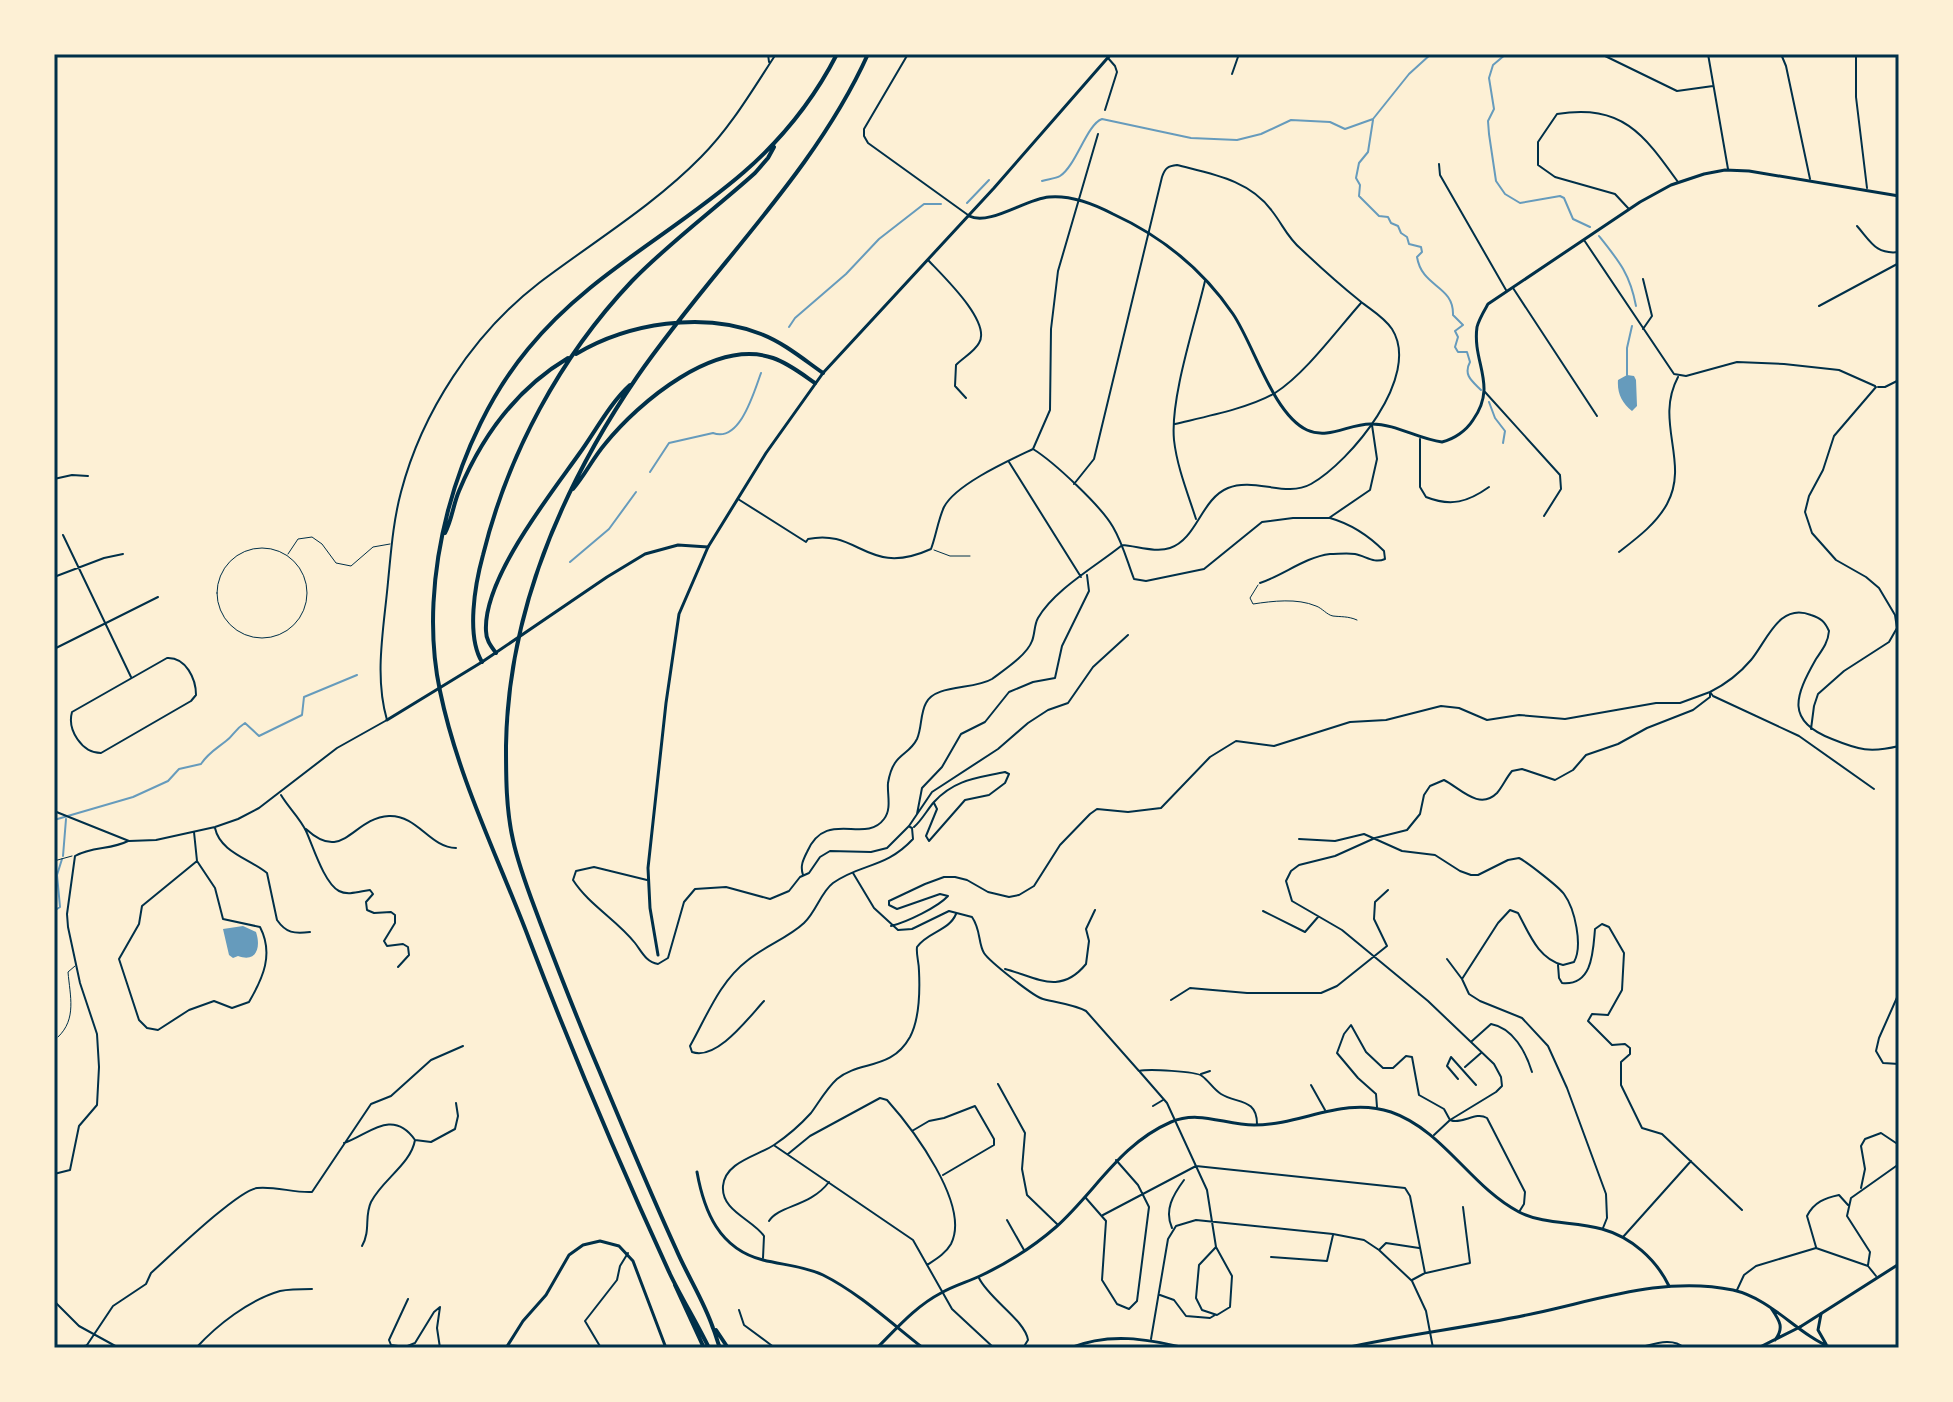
<svg xmlns="http://www.w3.org/2000/svg" width="1953" height="1402" viewBox="0 0 1953 1402" font-family="'Playfair Display',serif">
	<style>
		.water { fill: #669bbc }
		.lines { fill: none; stroke-linecap: round; stroke-linejoin: round }
		.stream { stroke: #669bbc; stroke-width: 2 }
		.service { stroke: #003049; stroke-width: 1 }
		.minor { stroke: #003049; stroke-width: 2 }
		.tertiary { stroke: #003049; stroke-width: 3 }
		.secondary { stroke: #003049; stroke-width: 3 }
		.primary { stroke: #003049; stroke-width: 3 }
		.motorway { stroke: #003049; stroke-width: 4 }
		.neatline { fill: none; stroke: #003049; stroke-width: 3 }
	</style>
	<rect width="100%" height="100%" fill="#fdf0d5"/>
	<path class="water" d="M1627,375l7,1 2,4 1,26 -5,5c-10,-8 -15,-18 -14,-31z
		M243,926l13,6c5,15 1,31 -18,24l-5,2 -4,-3 -6,-26z"/>
	<g class="lines">
		<path class="stream" d="M1506,54l-13,11 -4,13 5,31 -6,12 1,13 7,47 9,13 15,9 40,-7 4,2 9,21 17,8
			M1373,120l-5,32 -9,11 -3,15 4,7 -1,11 20,20 9,1 3,6 7,3 3,7 6,4 2,7 12,3 1,5 -5,5c5,31 37,28 36,58l10,10 -8,6 3,6 -3,10 3,5h9l3,10c-7,13 2,19 11,28
			M1042,181c5,-2 13,-2 18,-5 16,-10 27,-52 42,-57l89,19 46,2 24,-6 30,-14 39,2 15,7 28,-10 36,-45 22,-20
			M967,203l22,-23
			M1599,236c20,25 31,38 37,70
			M789,327l6,-9 51,-44 33,-35 45,-35h17
			M1627,375v-27l5,-22
			M1489,402l6,16 10,13 -2,12
			M650,472l19,-29 44,-10c27,10 41,-41 48,-60
			M570,562l39,-33 27,-37
			M54,820l79,-23 35,-16 11,-12 22,-5c7,-11 15,-15 25,-23 8,-6 8,-11 19,-18l14,13 43,-21 2,-18 53,-22
			M63,856l3,-37
			M54,911l6,-4 -3,-32 5,-16"/>
		<path class="service" d="M217 593a45 45 0 1 1 90 0a45 45 0 1 1-90 0Z
			M934,550l16,6h20
			M288,554l10,-15 14,-2 10,7 14,19 15,3 22,-19 17,-3
			M1258,585l-8,13 3,6c20,-3 44,-6 63,2 6,2 11,9 17,10 8,1 15,0 24,4
			M54,861l18,-5
			M58,1037c19,-18 12,-41 10,-65l7,-6"/>
		<path class="minor" d="M768,54l1,8
			M908,54l-44,75v7l4,7 100,72
			M1532,54h1
			M1601,54l76,37 36,-5
			M1708,54l20,115
			M1781,54l5,12 24,113
			M1856,54v43l11,91
			M1232,74l7,-20
			M1105,110l12,-38 -2,-6 -7,-8
			M1098,134l-40,137 -7,58 -1,81 -17,39c21,13 68,57 80,78 10,17 14,34 21,52l12,2 58,-12 58,-47 31,-4h36l41,-28 7,-31 -5,-34
			M1439,164l1,11 66,115
			M1628,208l-13,-14 -60,-17 -17,-12v-23l19,-28c65,-10 86,19 121,68
			M1857,226c14,16 19,29 42,26
			M1584,240l90,134 12,2 51,-14 47,2 55,6 36,16
			M928,260c14,15 64,62 51,83 -4,8 -16,15 -23,22l-1,21 11,12
			M1513,288l84,128
			M1819,306l80,-43
			M1643,329l9,-13 -9,-37
			M1878,387h7l14,-7
			M1485,392l75,83 1,14 -17,27
			M1175,424c29,-7 75,-16 100,-31 30,-19 62,-63 86,-90
			M1420,439v48l6,10c25,10 42,5 63,-10
			M1009,462l72,115
			M54,479l18,-4 16,1
			M1897,479l2,-1
			M1074,484l20,-25 68,-282c3,-9 6,-11 15,-12 35,9 73,15 95,46 11,14 15,26 29,38 19,18 39,36 59,52 11,9 24,16 32,28 30,47 -42,133 -81,155 -25,14 -57,-7 -83,4 -27,11 -31,51 -58,60 -14,5 -33,-2 -48,-3
			M738,499l68,43 2,-3c51,-11 59,39 123,10 5,-13 7,-29 13,-42 12,-23 66,-47 89,-58
			M1196,519c-8,-25 -19,-52 -22,-79 -4,-42 21,-116 31,-159
			M63,535l68,142
			M1619,552c18,-14 37,-28 48,-48 23,-42 -13,-82 11,-127
			M54,577l50,-19 19,-4
			M1260,583c24,-8 45,-26 70,-29 8,0 17,-1 25,0 11,2 19,10 30,5l-1,-8c-16,-16 -33,-27 -54,-33
			M54,649l104,-52
			M167,658c19,-1 29,21 29,37l-5,6 -90,52c-19,0 -34,-23 -29,-41z
			M1811,729l3,-23 4,-12 26,-23 45,-29 8,-14 -2,-13 -16,-27 -13,-11 -30,-17 -24,-27 -7,-21 4,-16 14,-26 11,-34 42,-49
			M281,795c7,12 19,23 25,36 7,15 18,52 33,60 9,5 22,0 31,-1l3,4 -7,8 1,8 7,3 17,-1 4,3v8l-11,18 3,5 16,-2 5,3 1,8 -11,12
			M54,811l75,30 27,-1 59,-13 23,-8 21,-11 78,-60 50,-28c-13,-44 -3,-93 1,-138 3,-30 5,-60 13,-90 21,-80 72,-158 138,-209 54,-41 114,-77 162,-126 30,-30 52,-68 75,-103
			M917,814l5,-26 20,-21 19,-33 24,-12 24,-30 24,-10 22,-4 7,-32 27,-55 -2,-16
			M914,827c8,-7 13,-17 20,-25 21,-23 44,-24 71,-30l4,2 -4,9 -16,12 -24,5 -36,41 -3,-5 11,-27 -3,-6
			M215,828c5,24 35,31 52,45l10,47c9,13 17,14 33,12
			M306,829c38,35 46,-11 83,-13 29,-1 40,31 67,32
			M194,832l3,29
			M1299,839l36,2 29,-7 38,17 33,4 25,16 11,4h7l30,-15 11,-2c8,4 40,29 45,36 11,15 19,52 10,68l-11,3c-25,-6 -34,-32 -45,-52l-8,-3 -12,13 -36,56
			M197,861l18,27 8,31 37,8c14,27 3,51 -11,75l-17,6 -18,-7 -25,9 -31,20 -11,-2 -8,-8 -20,-61 20,-35 3,-18z
			M853,873l21,35 24,22 14,-1 37,-18 23,6c9,13 6,26 12,36 5,8 50,44 59,46 15,4 30,5 43,12l53,60c9,-2 57,0 63,5 7,5 11,13 19,18 16,10 36,4 36,30
			M803,875c-3,-9 0,-15 4,-23 19,-44 58,-7 77,-33 8,-10 3,-25 4,-36 5,-31 20,-26 29,-44 5,-11 3,-25 9,-36 9,-19 48,-13 66,-24 12,-9 35,-24 40,-38 3,-7 2,-16 6,-23 16,-28 58,-52 83,-72
			M647,880l-53,-13 -18,4 -3,9c16,25 44,40 62,63 7,9 11,19 23,21l10,-6 16,-56 11,-13 31,-2 44,12 19,-8 11,-14 9,-4 11,-16 10,-6 41,1 16,-4 22,-22 23,-34 66,-43 30,-26 20,-13 20,-7 25,-36 35,-32
			M1263,911l42,21 13,-15
			M891,926c16,-4 47,-19 57,-30l-8,-2 -43,15 -8,-4v-4l36,-17 19,-7h11l12,3 21,12 21,5 10,-2 15,-9 26,-41 30,-31 7,-5 31,3 33,-4 49,-51 26,-16 38,5 76,-24 36,-2 55,-14 18,2 28,12 32,-5 46,4 91,-16h24l30,-11 3,4 86,40 75,53
			M1447,959l15,20 7,15 11,7 42,17 26,28 19,42 39,106 1,24 -4,10
			M1558,965l1,13 3,5c31,3 31,-32 33,-54l7,-5 7,3 15,26 -2,37 -14,25 -16,-1 -4,7 24,24 13,-1 5,4v6l-9,8v23l21,43 20,6 80,76
			M1005,969c31,8 55,27 81,-5l3,-23 -3,-12 9,-19
			M1899,993l-20,45 -3,13 7,12 16,1
			M1171,1000l19,-12 57,5h74l16,-7 50,-40 -13,-27 1,-17 13,-12
			M764,1001c-15,16 -47,60 -72,51l-2,-6c17,-30 29,-64 58,-86 17,-14 40,-22 56,-37 12,-11 17,-31 29,-40 28,-20 52,-14 80,-44l-1,-11 -2,-1
			M1472,1041l19,-17c22,4 35,28 41,48
			M1465,1067l16,-14
			M1140,1072l27,31 40,87 9,57 16,29 -2,31 -13,8 -15,-5 -6,-12 3,-33 17,-18
			M1201,1074l9,-3
			M1458,1079l-11,-13 4,-9 25,28
			M998,1084l27,49 -3,36 5,26 30,29
			M1311,1085l14,25
			M1153,1106l10,-6
			M1377,1107l-1,-13 -18,-16 -21,-25 7,-19 7,-9 15,27 17,16h10l13,-12 6,1 7,38 25,14 6,11c13,5 25,-9 37,-2l38,74 -1,12 -5,8
			M912,1131l17,-10 15,-3 31,-12 19,33v6l-51,30
			M1434,1135l16,-15 46,-28 6,-6 -1,-9 -7,-13 -66,-63 -86,-71 -50,-29 -6,-20 5,-10 8,-6 36,-9 40,-18 32,-8 13,-16 4,-19 6,-9 14,-6c16,8 35,31 53,13 6,-7 9,-15 15,-22l10,-2 33,11 18,-10 13,-15 32,-11 29,-16 46,-18 17,-13v-5c16,-8 30,-19 41,-32 16,-19 28,-58 60,-45 10,3 14,7 18,16 -1,12 -7,19 -13,28 -21,37 -31,62 16,80 27,11 38,14 67,7
			M415,1140l16,2 24,-13 3,-13 -2,-13
			M344,1143c23,-7 48,-36 71,-3 -4,24 -33,40 -44,62 -7,15 0,28 -9,44
			M775,1146l138,94 39,69 42,39
			M788,1154l22,-18 70,-38 7,2c25,28 84,105 64,144 -5,9 -15,15 -24,21
			M54,1174l16,-4 9,-44 18,-21 2,-38 -2,-33 -17,-51 -12,-56 -1,-13 8,-58c17,-10 36,-6 53,-15
			M1861,1188l4,-19 -4,-23 4,-7 16,-6 18,12
			M1085,1197l21,24 -4,59 15,24 12,5 8,-8 12,-94 -11,-22 -22,-25
			M1103,1215l93,-49 209,22 5,8 15,77 -13,7
			M1007,1220l17,30
			M769,1221c10,-16 41,-14 60,-39
			M1172,1228c-8,-18 1,-33 12,-48
			M1623,1237l68,-76
			M1816,1247l-9,-31c7,-14 18,-18 32,-21l9,10
			M1380,1249l6,-6 33,5
			M1271,1257l56,4 6,-26
			M763,1258l1,-22c-12,-17 -43,-25 -41,-50 2,-24 34,-30 51,-41 12,-8 27,-21 37,-32 8,-11 16,-25 26,-34 23,-19 54,-8 73,-42 10,-19 10,-45 9,-66 0,-9 -3,-16 -2,-24 10,-15 32,-16 39,-33
			M1868,1265l2,-13 -23,-36 4,-18 48,-34
			M1426,1273l44,-10 -7,-56
			M979,1278c10,21 46,42 49,62l-5,8
			M1737,1290l7,-15 12,-9 60,-18 52,18 8,10
			M1160,1295l14,5 12,16 24,2 5,-3
			M408,1299l-19,41 2,5 14,2 10,-4 19,-31 6,-5 -3,21 3,20
			M54,1301l25,25 40,22
			M739,1310l5,15 31,23
			M1151,1339l17,-100 8,-13 20,-6 137,14 31,6 15,10 33,31 14,30 7,37
			M87,1345l26,-39 33,-22 5,-11c18,-16 87,-83 106,-85 18,-2 37,5 55,4l59,-88 20,-8 40,-36 32,-14
			M196,1348c21,-23 53,-48 84,-57 10,-2 22,-2 32,-2
			M601,1348l-16,-27 32,-41 3,-14 8,-13
			M1637,1348c15,-3 35,-12 47,0"/>
		<path class="tertiary" d="M969,216c21,10 56,-17 80,-19 22,-2 45,7 64,17 48,22 90,56 120,100 21,31 40,100 74,116 22,10 43,-7 65,-6 24,0 46,15 70,18 12,-3 24,-11 31,-22 25,-35 -1,-57 4,-93 2,-8 7,-16 11,-23l152,-102 31,-17 33,-11 21,-4 24,1 150,25
			M387,720l95,-58"/>
		<path class="secondary" d="M482,662l125,-85 38,-23 33,-9 30,2
			M1800,1327l99,-63
			M75,1348l12,-2 8,2
			M506,1348l17,-27 23,-26 23,-40 14,-10 17,-4 19,5 14,15 33,87
			M877,1348c20,-20 39,-42 64,-55 12,-7 26,-11 39,-17 28,-13 53,-29 76,-49 40,-36 64,-83 115,-105 28,-12 54,3 83,3 48,0 89,-29 137,-13 52,18 80,75 128,100 26,13 55,9 83,17 29,8 54,30 67,57"/>
		<path class="primary" d="M658,955l-8,-47 -2,-40 18,-165 13,-89 29,-67 58,-94 57,-80 171,-185 117,-134
			M697,1172c7,39 22,77 66,88 20,5 41,6 60,15 36,18 68,48 100,73
			M1771,1308c8,12 14,19 4,32
			M1821,1314l-3,16 8,14
			M1070,1348c40,-16 76,-9 116,0
			M1345,1348c63,-14 128,-21 191,-35 65,-14 130,-37 197,-23 39,9 64,44 99,58
			M1758,1348l42,-21"/>
		<path class="motorway" d="M576,354c52,-31 127,-43 185,-20 23,9 42,25 62,39
			M573,489c12,-14 20,-31 32,-45 34,-42 110,-106 168,-86 15,5 29,16 42,25
			M445,533c7,-13 8,-28 14,-42 23,-55 57,-102 109,-133
			M496,653c-5,-7 -10,-13 -10,-22 -3,-52 64,-136 93,-177 16,-22 31,-51 51,-69
			M482,662c-16,-26 -7,-78 1,-107 25,-101 77,-198 149,-274 38,-39 83,-72 123,-108l13,-15 6,-11
			M675,1285l29,63
			M716,1330l12,18
			M709,1348c-12,-25 -27,-49 -39,-74 -50,-109 -98,-222 -141,-335 -31,-82 -71,-161 -89,-248 -24,-112 16,-255 88,-342 60,-74 145,-115 216,-177 38,-33 70,-73 93,-118
			M720,1348c-3,-7 -4,-13 -7,-20 -9,-27 -26,-53 -37,-79 -27,-59 -52,-119 -77,-179 -21,-49 -40,-98 -59,-148 -10,-27 -21,-54 -27,-82 -7,-31 -7,-63 -7,-94 2,-135 56,-259 131,-369 75,-109 177,-203 231,-323"/>
	</g>
	<rect width="1953" height="1402" fill="none" stroke="#fdf0d5" stroke-width="112"/>
	<rect x="56" y="56" width="1841" height="1290" class="neatline"/>
</svg>
